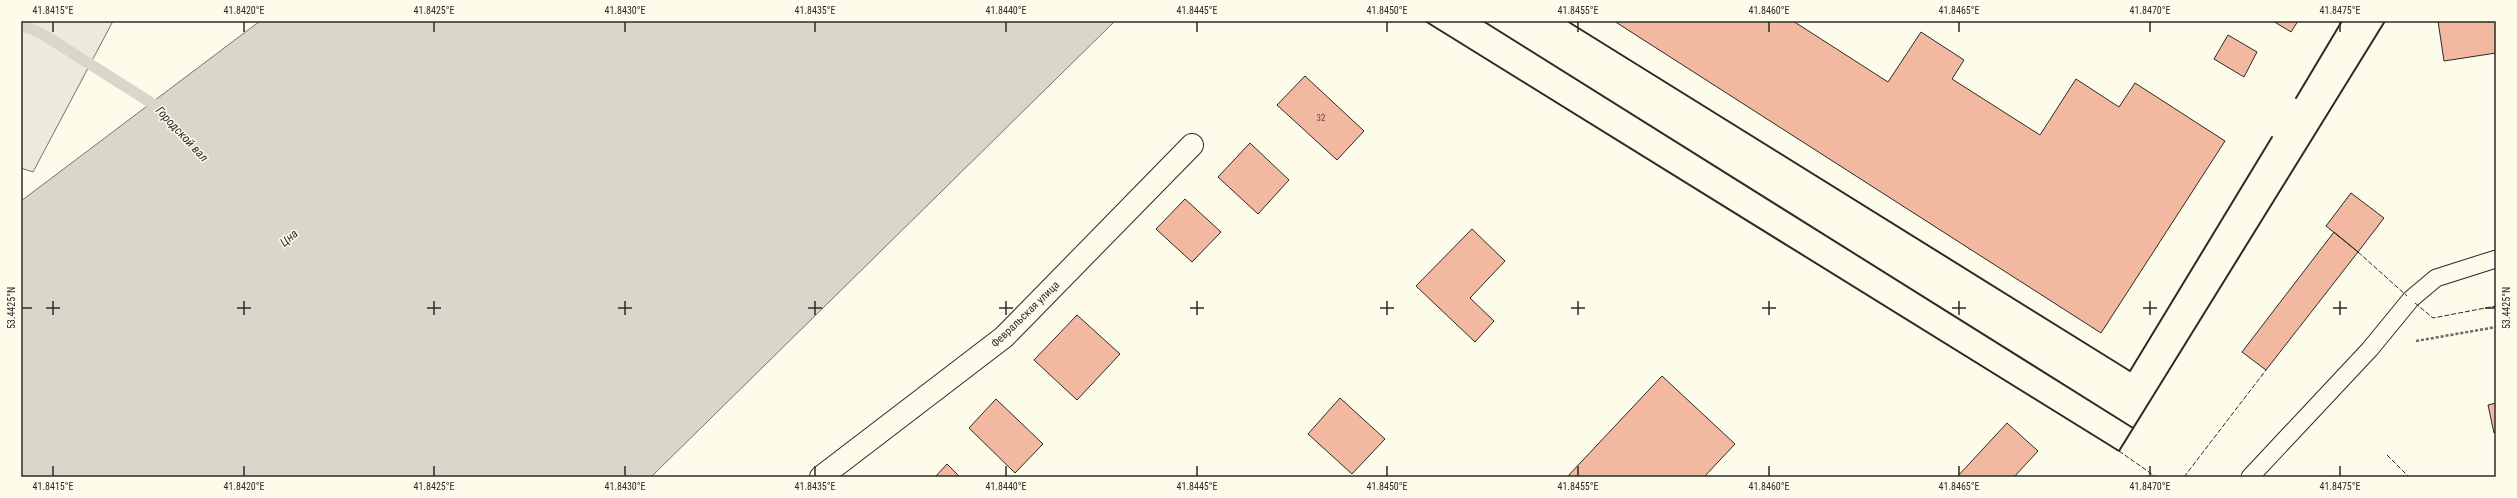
<svg xmlns="http://www.w3.org/2000/svg" width="2517" height="498" viewBox="0 0 2517 498" font-family="'Roboto Condensed',sans-serif">
	<style>
		.green { fill: #ecebdb; stroke: #74746e }
		.water { fill: #d8d7c9; stroke: #74746e }
		.lines { fill: none; stroke-linecap: round; stroke-linejoin: round }
		.stream { stroke: #d8d7c9; stroke-width: 11 }
		.building { fill: #f2b8a0; stroke: #2b2b2b }
		.lane-casing { stroke: #2b2b2b; stroke-width: 19 }
		.street-casing { stroke: #2b2b2b; stroke-width: 24 }
		.path { stroke: #6a6964; stroke-width: 2.5; stroke-dasharray: 3 2; stroke-linecap: butt }
		.lane { stroke: #fdfbea; stroke-width: 17 }
		.street { stroke: #fdfbea; stroke-width: 22 }
		.fence { stroke: #2b2b2b; stroke-width: 1; stroke-dasharray: 5 2; stroke-linecap: butt }
		.wall { stroke: #2b2b2b; stroke-width: 2 }
		.ticks { fill: none; stroke: #2b2b2b; stroke-width: 1.5 }
		.labels { text-anchor: middle; stroke-width: 3; stroke-linejoin: round; paint-order: stroke }
		.number-label { font-size: 9px; fill: #5d4e48 }
		.street-label { font-size: 11px; fill: #2b2b2b; stroke: #fdfbea }
		.water-label { font-size: 12px; font-style: italic; fill: #2b2b2b; stroke: #fdfbea }
		.neatline { fill: none; stroke: #2b2b2b; stroke-width: 1.5 }
		.ticks-label { font-size: 10px; text-anchor: middle; fill: #2b2b2b }
	</style>
	<rect width="100%" height="100%" fill="#fdfbea"/>
	<path class="green" d="M21,21h92l-80,151 -12,-4z"/>
	<path class="water" d="M260,21h855l-464,456h-630v-276z"/>
	<g class="lines">
		<path class="stream" d="M21,25l20,8 123,78"/>
	</g>
	<path class="building" d="M1614,21h179l95,61 33,-50 43,28 -12,19 88,56 36,-56 43,28 16,-24 90,58 -124,192z
		M2273,21h25l-7,11z
		M2438,21h58v32l-52,8z
		M2228,35l29,17 -13,25 -30,-18z
		M1305,76l59,55 -27,29 -60,-55z
		M1250,143l39,37 -31,34 -40,-37z
		M2351,193l33,25 -26,34 -32,-26z
		M1185,199l36,33 -29,30 -36,-33z
		M1472,229l33,32 -35,37 24,23 -19,21 -59,-56z
		M2334,232l24,20 -92,118 -24,-18z
		M1077,315l43,39 -43,46 -43,-40z
		M1662,376l73,68 -31,33h-137z
		M1340,398l45,41 -33,35 -44,-40z
		M996,399l47,45 -28,29 -46,-45z
		M2496,403v30h-2l-6,-28z
		M2007,423l31,28 -24,26h-57z
		M947,464l13,13h-25z"/>
	<g class="lines">
		<defs>
			<path id="lane" d="M2250,477l120,-128 41,-50 25,-21 60,-19"/>
			<path id="street" d="M821,477l183,-140 188,-192"/>
		</defs>
		<use href="#lane" class="lane-casing"/>
		<use href="#street" class="street-casing"/>
		<path class="path" d="M2416,341l80,-14"/>
		<use href="#lane" class="lane"/>
		<use href="#street" class="street"/>
		<path class="fence" d="M2358,252l49,44
			M2415,303l18,15 63,-12
			M2119,451l37,26
			M2387,455l22,22
			M2184,477l82,-107
			M2329,477l2,-2"/>
		<path class="wall" d="M1425,21l694,430 266,-430
			M1483,21l650,407
			M1567,21l563,350 142,-234
			M2296,98l46,-77"/>
	</g>
	<path class="ticks" d="M53,22v10M244,22v10M434,22v10M625,22v10M815,22v10M1006,22v10M1197,22v10M1387,22v10M1578,22v10M1769,22v10M1959,22v10M2150,22v10M2340,22v10M53,301v14M244,301v14M434,301v14M625,301v14M815,301v14M1006,301v14M1197,301v14M1387,301v14M1578,301v14M1769,301v14M1959,301v14M2150,301v14M2340,301v14M22,308h10M46,308h14M237,308h14M427,308h14M618,308h14M808,308h14M999,308h14M1190,308h14M1380,308h14M1571,308h14M1762,308h14M1952,308h14M2143,308h14M2333,308h14M2485,308h10M53,466v10M244,466v10M434,466v10M625,466v10M815,466v10M1006,466v10M1197,466v10M1387,466v10M1578,466v10M1769,466v10M1959,466v10M2150,466v10M2340,466v10"/>
	<g class="labels">
		<g class="number-label">
			<text x="1321" y="121">32</text>
		</g>
		<g class="street-label">
			<text transform="translate(1025 314) rotate(-44)" y="4">Февральская улица</text>
		</g>
		<g class="water-label">
			<text transform="translate(182 134) rotate(47)" y="4">Городской вал</text>
			<text transform="translate(289 238) rotate(-40)" y="4">Цна</text>
		</g>
	</g>
	<rect width="2517" height="498" fill="none" stroke="#fdfbea" stroke-width="44"/>
	<rect x="22" y="22" width="2473" height="454" class="neatline"/>
	<g class="ticks-label">
		<text x="53" y="14">41.8415°E</text>
		<text x="244" y="14">41.8420°E</text>
		<text x="434" y="14">41.8425°E</text>
		<text x="625" y="14">41.8430°E</text>
		<text x="815" y="14">41.8435°E</text>
		<text x="1006" y="14">41.8440°E</text>
		<text x="1197" y="14">41.8445°E</text>
		<text x="1387" y="14">41.8450°E</text>
		<text x="1578" y="14">41.8455°E</text>
		<text x="1769" y="14">41.8460°E</text>
		<text x="1959" y="14">41.8465°E</text>
		<text x="2150" y="14">41.8470°E</text>
		<text x="2340" y="14">41.8475°E</text>
		<text transform="translate(11 308) rotate(-90)" y="4">53.4425°N</text>
		<text transform="translate(2506 308) rotate(-90)" y="4">53.4425°N</text>
		<text x="53" y="490">41.8415°E</text>
		<text x="244" y="490">41.8420°E</text>
		<text x="434" y="490">41.8425°E</text>
		<text x="625" y="490">41.8430°E</text>
		<text x="815" y="490">41.8435°E</text>
		<text x="1006" y="490">41.8440°E</text>
		<text x="1197" y="490">41.8445°E</text>
		<text x="1387" y="490">41.8450°E</text>
		<text x="1578" y="490">41.8455°E</text>
		<text x="1769" y="490">41.8460°E</text>
		<text x="1959" y="490">41.8465°E</text>
		<text x="2150" y="490">41.8470°E</text>
		<text x="2340" y="490">41.8475°E</text>
	</g>
</svg>
